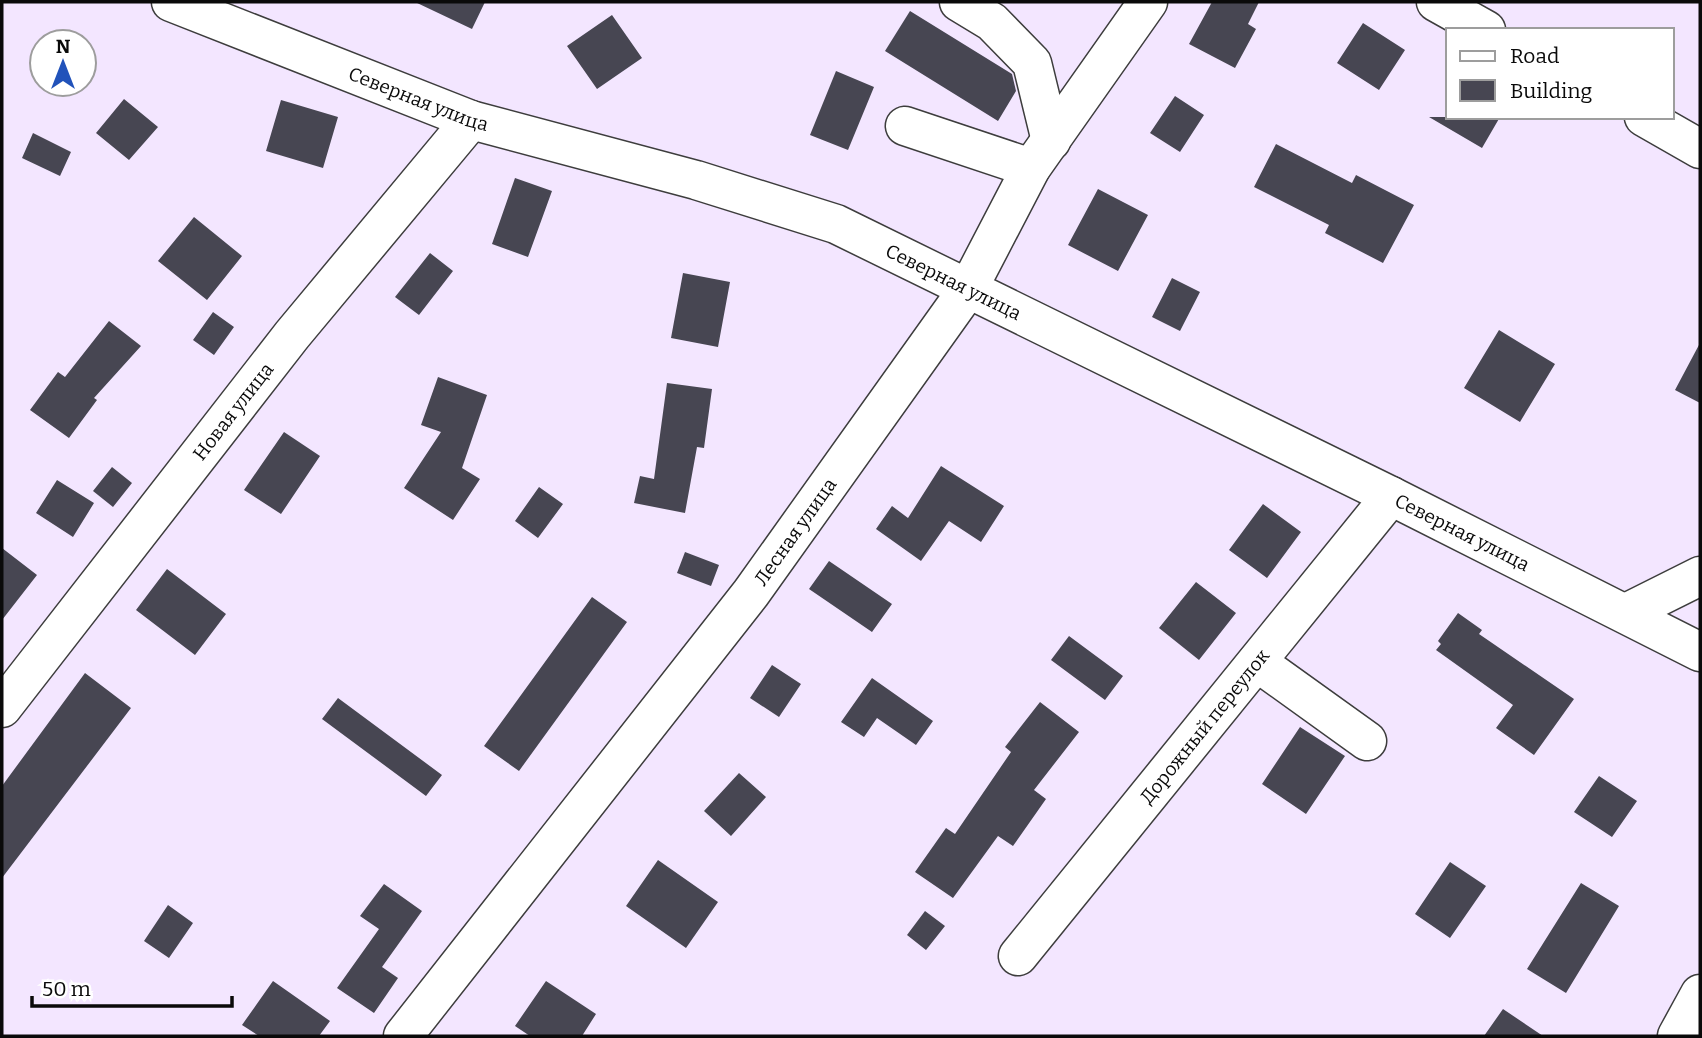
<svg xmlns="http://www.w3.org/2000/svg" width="1702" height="1038" viewBox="0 0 1702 1038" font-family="Bitter,serif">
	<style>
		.building { fill: #474652 }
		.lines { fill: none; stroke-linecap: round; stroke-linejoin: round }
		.minor-casing { stroke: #3d3d3d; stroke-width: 41 }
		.minor { stroke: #fff; stroke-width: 38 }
		.labels { text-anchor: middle; stroke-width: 7; stroke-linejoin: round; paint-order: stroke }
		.street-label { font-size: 19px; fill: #0a0a0a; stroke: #fff }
	</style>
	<rect width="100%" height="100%" fill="#f3e6ff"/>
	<path class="building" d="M415,2h70l-13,27z
		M1212,2h47l-11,22 8,5 -21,39 -46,-24z
		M910,11l102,63 4,17 -18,30 -113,-70z
		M612,15l30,43 -45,31 -30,-43z
		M1363,23l42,27 -26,40 -42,-27z
		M836,71l38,16 -26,63 -38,-15z
		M1175,96l29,19 -24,37 -30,-19z
		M124,99l34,28 -29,33 -33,-27z
		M281,100l57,17 -15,51 -57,-17z
		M1429,117h71l-18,31z
		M33,133l38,19 -11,24 -38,-18z
		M1276,144l76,39 4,-8 58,30 -31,58 -58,-30 4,-8 -75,-38z
		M515,178l37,13 -24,66 -36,-13z
		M1098,189l50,26 -30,56 -50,-26z
		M194,217l48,39 -35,44 -49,-39z
		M430,253l23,18 -34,44 -24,-18z
		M683,273l47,9 -12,65 -47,-9z
		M1172,278l28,14 -20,39 -28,-14z
		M213,312l21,15 -20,28 -21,-15z
		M109,321l32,25 -47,52 3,2 -28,38 -39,-28 28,-38 7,5z
		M1499,330l56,34 -35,58 -56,-34z
		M1700,343v60l-25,-13z
		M438,377l49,18 -25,73 18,11 -27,41 -49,-32 37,-56 -20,-7z
		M667,383l45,6 -8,59 -7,-1 -12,66 -51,-10 6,-27 14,3z
		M284,432l36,24 -39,58 -37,-24z
		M941,466l63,40 -23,36 -32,-21 -28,40 -45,-32 16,-23 16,12z
		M112,467l20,16 -19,24 -20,-16z
		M57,480l37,23 -21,34 -37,-24z
		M539,487l24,17 -25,34 -23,-17z
		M1263,504l38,28 -34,46 -38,-28z
		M2,548l35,27 -35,45z
		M685,552l34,13 -8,21 -34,-13z
		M829,561l63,43 -20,28 -63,-43z
		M167,569l59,45 -31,41 -59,-45z
		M1196,582l40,31 -37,47 -40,-32z
		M592,597l35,25 -108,149 -35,-25z
		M1458,613l24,17 -3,4 95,65 -40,56 -38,-27 17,-23 -77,-55 5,-6 -3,-3z
		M1069,636l54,40 -18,24 -54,-40z
		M772,665l29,19 -22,33 -29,-19z
		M85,673l46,35 -129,170v-92z
		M872,678l61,43 -17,24 -39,-27 -13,19 -23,-15z
		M338,698l104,77 -16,21 -104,-77z
		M1040,702l39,30 -45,58 12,9 -33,47 -15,-10 -45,62 -38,-26 31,-44 9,6 56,-82 -6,-5z
		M1300,727l45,29 -39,58 -44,-30z
		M739,773l27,24 -35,39 -27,-25z
		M1599,776l38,25 -25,36 -38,-25z
		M658,860l60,42 -32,46 -60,-42z
		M1450,862l36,24 -36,52 -35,-24z
		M1581,883l38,23 -53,87 -39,-24z
		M384,884l38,27 -40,56 16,11 -24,35 -37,-25 42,-59 -19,-13z
		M168,905l25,18 -24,35 -25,-17z
		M925,911l20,15 -19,24 -19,-15z
		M273,981l57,40 -11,15h-60l-17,-11z
		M546,981l50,33 -14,22h-52l-15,-10z
		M1503,1009l40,27h-59z"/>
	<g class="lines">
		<defs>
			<g id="minor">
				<path id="s1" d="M171,2l300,118 225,60 140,44 555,272 309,156"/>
				<path d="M959,2l33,20 40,41 19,78"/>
				<path d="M1436,2l50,28"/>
				<path d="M1644,117l56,32"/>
				<path d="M905,126l126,42"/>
				<path d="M1626,613l74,-37"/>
				<path d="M1257,662l110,79"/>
				<path id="s2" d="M2,708l290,-373 179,-215"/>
				<path id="s3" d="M1018,956l373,-460"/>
				<path id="s4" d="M403,1036l348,-443 217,-304 63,-121 117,-166"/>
				<path d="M1677,1036l23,-42"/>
			</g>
		</defs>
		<use href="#minor" class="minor-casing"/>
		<use href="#minor" class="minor"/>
	</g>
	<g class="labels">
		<g class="street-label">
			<text dy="7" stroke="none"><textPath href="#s1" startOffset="266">Северная улица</textPath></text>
			<text dy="7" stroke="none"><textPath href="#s1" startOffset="833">Северная улица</textPath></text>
			<text dy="7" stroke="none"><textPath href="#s2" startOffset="376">Новая улица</textPath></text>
			<text dy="7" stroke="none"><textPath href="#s4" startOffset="639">Лесная улица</textPath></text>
			<text dy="7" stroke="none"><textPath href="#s1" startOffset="1400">Северная улица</textPath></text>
			<text dy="7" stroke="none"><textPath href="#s3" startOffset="296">Дорожный переулок</textPath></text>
		</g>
	</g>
	<rect width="1702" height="1038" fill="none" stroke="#0a0a0a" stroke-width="7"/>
	<rect x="1446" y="28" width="228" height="91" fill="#ffffff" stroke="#9d9d9d" stroke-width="2"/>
	<rect x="1460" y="51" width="35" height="10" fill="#ffffff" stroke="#9d9d9d" stroke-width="2"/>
	<text x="1510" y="63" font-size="21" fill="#0a0a0a">Road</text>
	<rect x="1460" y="80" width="35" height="21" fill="#474652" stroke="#9d9d9d" stroke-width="2"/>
	<text x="1510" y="98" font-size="21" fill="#0a0a0a">Building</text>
	<g transform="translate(63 63)"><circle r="33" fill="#ffffff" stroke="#9d9d9d" stroke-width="2"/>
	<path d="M0-5L12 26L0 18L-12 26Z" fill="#2152ba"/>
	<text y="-10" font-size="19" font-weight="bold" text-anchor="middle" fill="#0a0a0a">N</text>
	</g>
	<path d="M32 996v10h200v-10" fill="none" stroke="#0a0a0a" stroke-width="3.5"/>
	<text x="42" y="996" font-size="21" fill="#0a0a0a" stroke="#ffffff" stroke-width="5" paint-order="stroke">50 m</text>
</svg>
